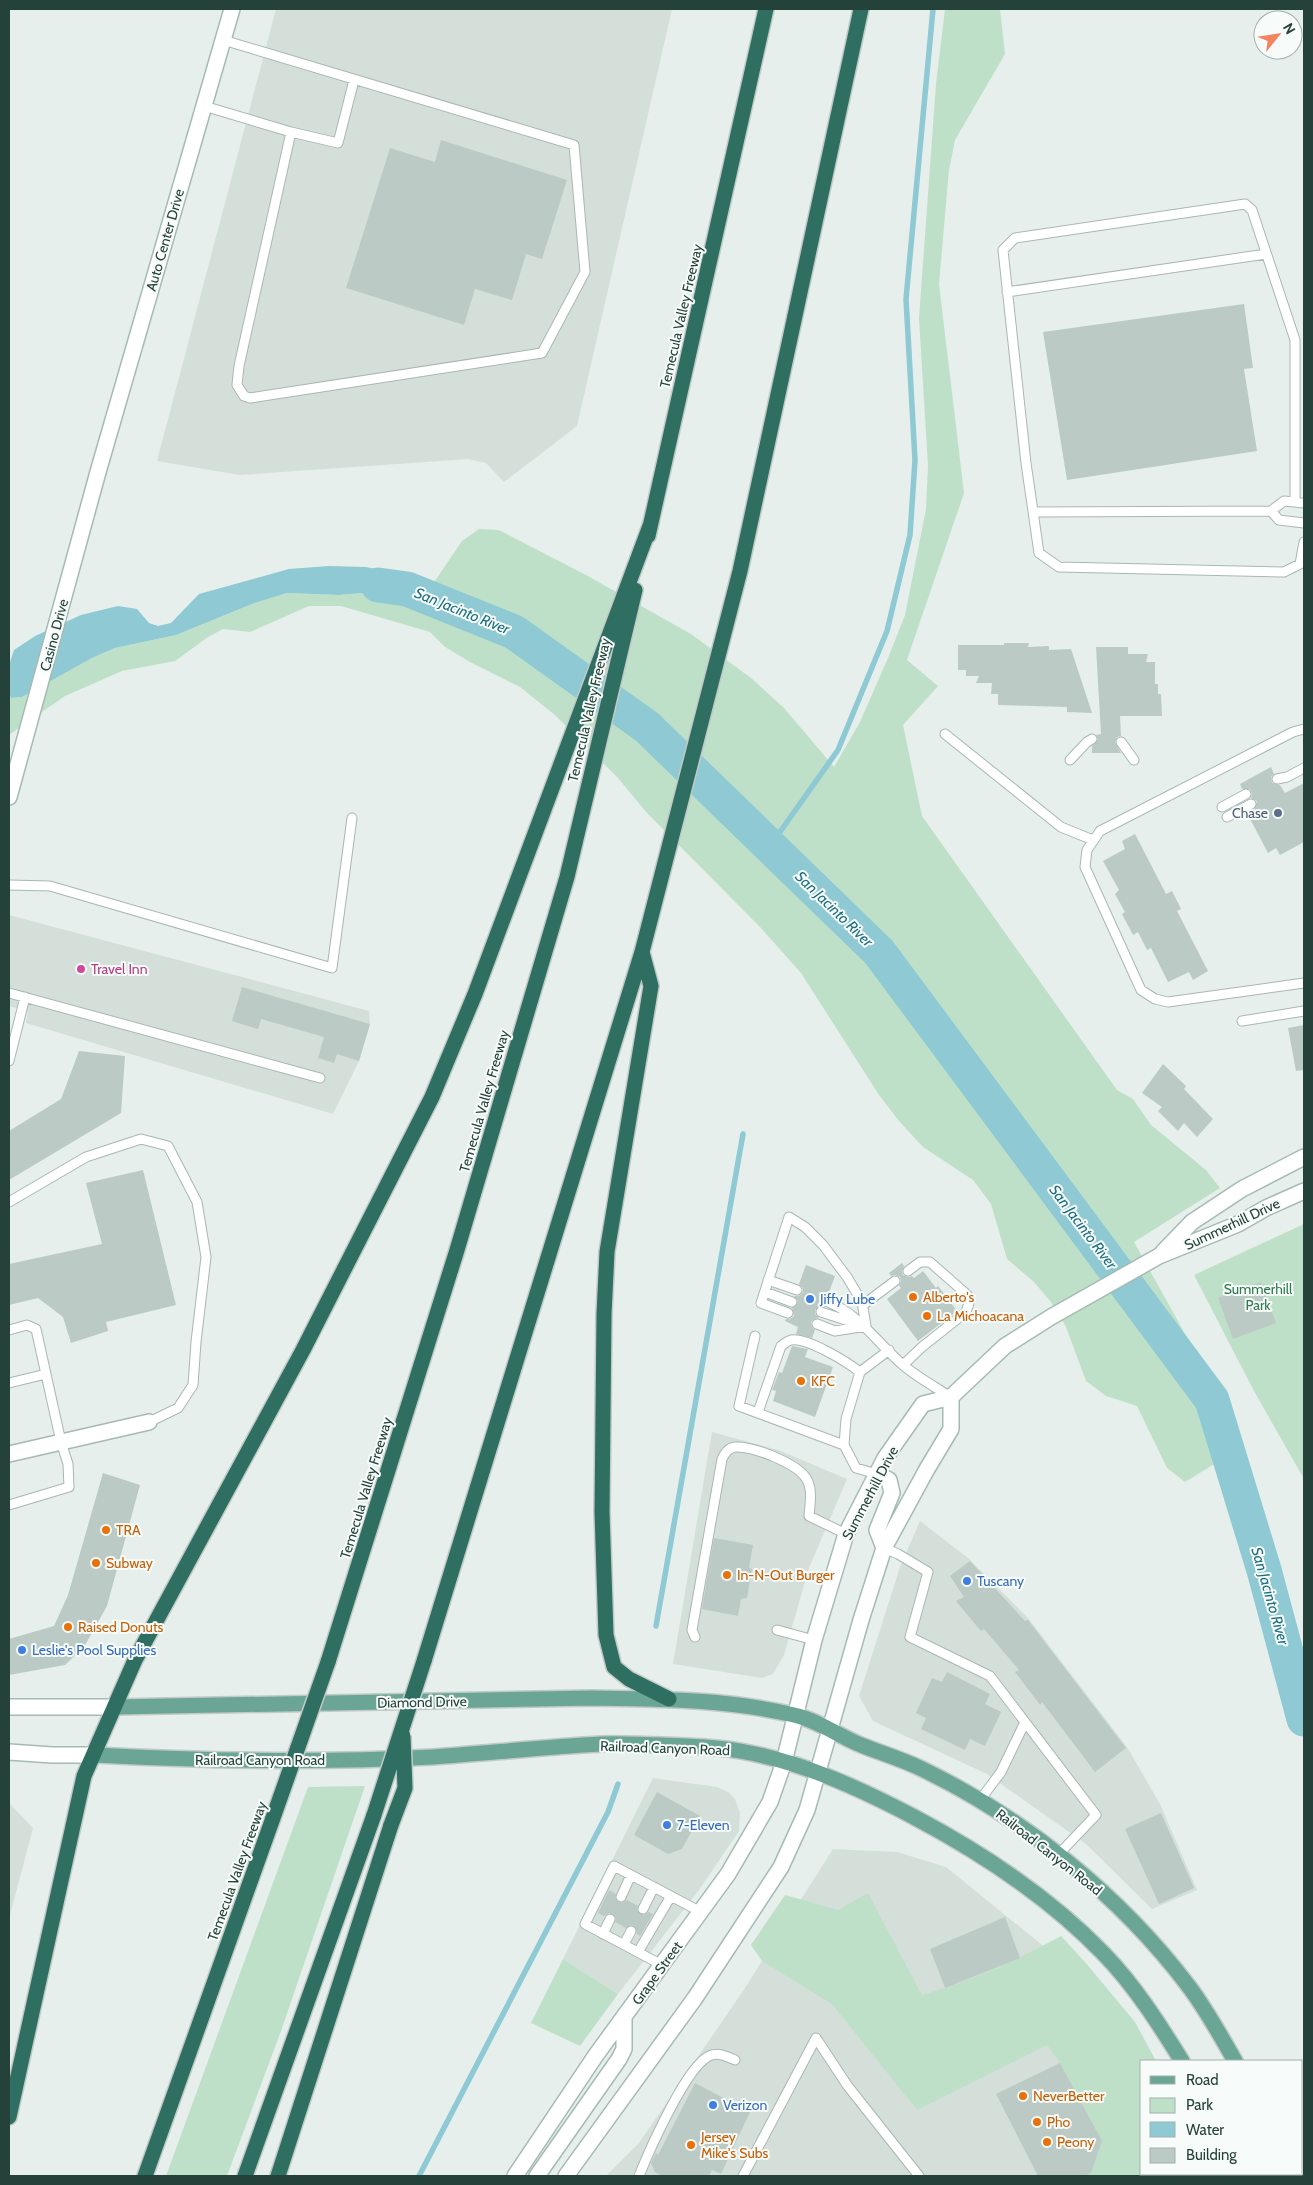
<svg xmlns="http://www.w3.org/2000/svg" width="1313" height="2185" viewBox="0 0 1313 2185" font-family="Cabin,sans-serif">
	<style>
		.built { fill: #d4dfda }
		.green { fill: #bfe0c8 }
		.water { fill: #8ec9d4 }
		.lines { fill: none; stroke-linecap: round; stroke-linejoin: round }
		.stream { stroke: #8ec9d4; stroke-width: 5.5 }
		.river { stroke: #8ec9d4; stroke-width: 35 }
		.building { fill: #bbcac4 }
		.lane-casing { stroke: #a8b8b2; stroke-width: 11 }
		.street-casing { stroke: #a8b8b2; stroke-width: 18 }
		.secondary-casing { stroke: #a4bbb3; stroke-width: 18 }
		.primary-casing { stroke: #c2cac8; stroke-width: 18 }
		.highway-casing { stroke: #c2cac8; stroke-width: 18 }
		.lane { stroke: #fff; stroke-width: 9 }
		.street { stroke: #fff; stroke-width: 15 }
		.secondary { stroke: #fff; stroke-width: 15 }
		.primary { stroke: #6aa596; stroke-width: 15 }
		.highway { stroke: #2f6f62; stroke-width: 15 }
		.highway-bridge-casing { stroke: #c2cac8; stroke-width: 18; stroke-linecap: butt }
		.highway-bridge { stroke: #2f6f62; stroke-width: 15 }
		.service-dot { fill: #5c6f8a; stroke: #f7fbf9; stroke-width: 2 }
		.hotel-dot { fill: #d1479c; stroke: #f7fbf9; stroke-width: 2 }
		.food-dot { fill: #e8710a; stroke: #f7fbf9; stroke-width: 2 }
		.shop-dot { fill: #3f7fe0; stroke: #f7fbf9; stroke-width: 2 }
		.labels { text-anchor: middle; stroke-width: 4; stroke-linejoin: round; paint-order: stroke }
		.street-label { font-size: 14px; fill: #24423a; stroke: #f7fbf9 }
		.service-label { font-size: 14px; fill: #4e5e75; stroke: #f7fbf9; text-anchor: end }
		.hotel-label { font-size: 14px; fill: #b23c85; stroke: #f7fbf9; text-anchor: start }
		.park-label { font-size: 14px; fill: #2d7a4b; stroke: #f7fbf9 }
		.food-label { font-size: 14px; fill: #c56008; stroke: #f7fbf9; text-anchor: start }
		.shop-label { font-size: 14px; fill: #366cbe; stroke: #f7fbf9; text-anchor: start }
		.water-label { font-size: 15px; font-style: italic; fill: #1c6f80; stroke: #f7fbf9 }
	</style>
	<rect width="100%" height="100%" fill="#e6efeb"/>
	<path class="built" d="M276,9h396l-95,417 -73,56 -18,-19 -18,-4 -228,16 -83,-14z
		M9,915l360,96 1,13 -11,37 -26,53 -307,-91 2,-12 -19,-5z
		M712,1432l66,18 69,29 -38,89 -25,87 -11,19 -11,4 -89,-14z
		M920,1521l48,37 60,60 99,129 33,57 37,86 -45,19 -66,-65 -99,-70 -114,-53 -14,-25 41,-129z
		M653,1778l64,9 11,5 7,7 5,14 -1,18 -40,59 -81,104 -55,-35z
		M9,1803l24,25 -24,91z
		M833,1849l64,3 49,15 143,116 53,135v56l6,2h-542l33,-33 104,-152z"/>
	<path class="green" d="M945,9h55l5,45 -50,86 -6,30 -10,114 25,209 -57,167 31,26 -35,39 19,91 195,274 16,9 18,26 55,45 14,18 -86,54 95,171 6,23 -6,19 -44,27 -18,-14 -30,-62 -31,-10 -20,-15 -20,-54 -15,-25 -17,-20 -27,-23 -16,-55 -18,-24 -50,-33 -24,-26 -20,-26 -78,-122 -40,-45 -114,-115 -29,-35 -63,-63 -35,-28 -50,-25 -25,-15 -15,-15 -89,-26h-32l-59,26 -27,-3 -15,8 -33,24 -53,10 -57,25 -56,39v-43l2,6 11,-1 70,-39 23,-10 61,-13 76,-31 35,-11 52,2 35,-3 30,4 16,7 42,-62 17,-12 20,1 87,45 105,59 60,44 33,30 50,59 26,-45 28,-64 17,-43 21,-106 2,-43 -9,-148 17,-234z
		M1304,1224v255l-50,-88 -60,-116z
		M365,1786l-84,245 -54,145h-61l142,-389z
		M868,1893l54,102c49,-14 95,-35 139,-59l24,26 50,60 21,39h-14v113h71l1,2h-129l6,-3 11,-32 -42,-78 -13,-18 -130,65 -85,-106 -70,-43 -11,-16 34,-50 53,15z
		M563,1959l55,35 -38,52 -49,-23z"/>
	<path class="water" d="M329,566l37,1 40,9 21,14 -7,13 -16,-7 -30,-4 -35,3 -52,-2 -35,11 -76,31 -61,13 -23,10 -70,39 -11,1 -2,-6v-27l5,-15 21,-14 46,-21 37,-9 19,3 12,14 9,3 13,-3 28,-29 90,-25z"/>
	<g class="lines">
		<path class="stream" d="M770,846l68,-96 49,-119 23,-96 5,-75 -9,-161 27,-290
			M656,1626l87,-492
			M419,2176l189,-364 10,-28"/>
		<path class="river" d="M378,585l29,4 107,43 133,95 232,225 333,448 52,170 40,149"/>
	</g>
	<path class="building" d="M441,140l126,40 -25,79 -16,-5 -14,46 -37,-11 -11,36 -118,-37 44,-140 45,14z
		M1244,304l9,64 -9,1 13,82 -190,29 -24,-148z
		M1004,643h25l-1,4 21,-1v4l22,-1 21,64 -25,-1v-5l-69,-2v-11h-7l1,-11h-16l3,-7h-13v-6h-8v-25h46z
		M1096,647h32v7h20l-2,8h9v22h3v10h3l1,22h-42l1,20 -4,1 -2,5 6,11h-29v-7l6,-7 -2,-4 5,-1z
		M1271,767l3,7 -3,3 1,6 8,2 5,8 19,-10v59l-24,13 -4,-7 -8,5 -20,-38 6,-4 3,-10 -6,-3 1,-4 -2,-5h-8l-2,-5z
		M1135,834l31,60 6,-3 9,18 -4,2 31,60 -15,9 -4,-8 -21,10 -17,-34 -4,2 -9,-18 -5,3 -11,-21 3,-2 -10,-18 4,-4 -16,-29 22,-12 -3,-8z
		M242,987l128,37 -11,37 -22,-7 -3,9 -16,-5 6,-21 -63,-18 -3,10 -26,-8z
		M1304,1025v45l-8,1 -8,-43z
		M79,1051l46,5 -4,57 -112,67v-49l52,-32z
		M1163,1064l23,22 -2,3 29,30 -16,18 -13,-14 -6,8 -20,-20 4,-4 -20,-14z
		M143,1170l33,135 -70,17 2,9 -37,12 -8,-26 -25,-19 -29,7v-41l93,-20 -16,-61z
		M902,1263l2,3 -2,5 1,4 5,2 4,-1 2,2 9,-7 13,17 2,-2 19,25 -39,30 -31,-42 14,-11 -2,-2 2,-5 -1,-4 -5,-2 -4,1 -2,-3z
		M806,1265l29,11 -7,19 -5,1 -3,3 2,7 -7,4v4l4,4 -5,1 -3,3 1,5 3,3 -3,8 -16,-4 2,-7 -13,-6 1,-2h4l4,-3 -2,-8 4,-2 2,-5 -4,-5h5l4,-4v-4l-4,-4z
		M1261,1282l15,41 -43,16 -15,-41z
		M792,1346l16,3 -3,8 28,10 -18,50 -42,-16 3,-10 -4,-1 7,-18 3,1z
		M103,1473l37,12 -33,121 -23,41 -19,18 -56,10v-36l45,-13 14,-31z
		M714,1538l39,7 -4,23 3,1 -5,29 -6,1 -3,17 -36,-7z
		M970,1561l55,60 3,-1 98,128 -31,24 -53,-70 -2,3 -25,-33 4,-2 -35,-41 -3,2 -25,-30 8,-4 -14,-21z
		M947,1672l43,22 -5,10 16,8 -16,34 -15,-7 -5,11 -44,-21 5,-11 -10,-5 16,-35 10,4z
		M657,1792l43,24 -18,33 -14,5 -34,-19z
		M1161,1813l33,75 -35,16 -34,-75z
		M609,1890l7,4 -1,4 3,4 4,1 5,-3 11,6 -1,4 3,4 4,1 5,-3 4,2 -13,22 -3,-2 -3,-8 -4,-1 -4,3 -11,-6 1,-4 -3,-4 -4,-1 -5,3 -6,-3z
		M1005,1917l15,41 -75,30 -15,-39z
		M1060,2063l42,78 -11,32 -6,3h-47l-42,-82z
		M695,2083l55,29 -29,62 -9,-4 -3,6h-47l-7,-4 -4,-9 5,-10 2,2z"/>
	<g class="lines">
		<defs>
			<path id="lane" d="M204,106l87,26 -52,234 -2,19 7,11 6,2 292,-45 43,-81 -11,-127 -351,-105
				M291,132l47,11 16,-63
				M1007,292l259,-38
				M1295,502v-162l-43,-130 -7,-6 -230,34 -12,12 23,213 13,90 20,14 225,5 16,-8 4,-22
				M1304,503l-20,-2 -13,10 8,9 25,3
				M1033,512l238,-1
				M1304,729l-11,3 -193,99 -13,19 -2,17 56,123 14,9 13,3 136,-19
				M945,734l116,93 32,13
				M1121,742l13,18
				M1070,760l17,-18 5,-3
				M1277,779l10,-2 17,-9
				M1222,807l24,-13
				M1227,817l24,-13
				M9,885l41,1 282,82 20,-150
				M9,993l311,85
				M1242,1021l62,-10
				M9,1061l16,-64
				M9,1202l77,-45 55,-18 27,7 29,56 9,55 -10,85 -3,43 -15,23 -29,14
				M768,1280l29,10
				M765,1292l27,10
				M826,1301c35,14 49,40 77,64 14,12 32,22 48,32
				M863,1305l32,-24
				M821,1312l40,13
				M788,1313l-27,-10 28,-86 16,10 18,18 24,32 15,25 4,24
				M817,1324l18,7 31,-5
				M9,1330l18,-5 9,4 25,113 7,22 1,23 -60,18
				M755,1336l-16,70 105,39
				M903,1365l19,-18 44,-35 3,-9v-6l-5,-5 -34,-30h-10l-12,9
				M9,1383l37,-9
				M758,1412l23,-66c3,-2 6,-5 10,-6 16,-3 56,22 69,32
				M877,1474l-21,-6 -12,-23 2,-26 14,-47 29,-22
				M884,1548l14,6 30,18 -18,65 80,39 106,139 -38,40
				M777,1630l37,10
				M695,1637l-3,-7 30,-171c3,-6 6,-11 13,-12 18,-1 61,16 71,31 7,11 4,25 3,38l37,18
				M980,1800l21,-28 24,-50
				M621,1897l10,-22
				M643,1909l11,-22
				M603,1934l7,-15
				M624,1944l7,-13
				M638,1952l33,-56
				M662,1965l-77,-41 29,-58 87,46
				M639,2176c10,-25 47,-109 70,-120 9,-4 17,0 26,4
				M743,2176l73,-138 31,47 72,91"/>
			<path id="street" d="M9,1454l140,-32"/>
			<path id="secondary" d="M9,797l89,-325 134,-463
				M1163,1252l29,-30 50,-33 62,-32
				M877,1474l12,6 3,13 -15,37 7,18
				M9,1707h106
				M9,1752l43,3h43
				M515,2176l81,-121 132,-181 42,-72 14,-40 30,-122 32,-106 39,-76 38,-54 28,-7 54,-51 46,-29 108,-61 79,-32 28,-16 38,-17
				M537,2176l82,-117 5,-10v-32
				M566,2176l129,-178 86,-131 26,-57 54,-190 23,-72 43,-79 24,-40v-32"/>
			<path id="primary" d="M115,1707l477,-9c68,1 135,1 202,17 23,5 45,21 67,30 20,8 40,14 59,23 104,50 201,128 270,220 17,23 31,48 45,73
				M95,1755c112,6 225,8 338,2 56,-4 112,-10 168,-13 20,-1 41,1 61,1 26,1 52,1 78,6 62,11 119,37 174,66 70,37 135,80 190,137 31,32 55,70 78,107
				M1235,2174l1,2
				M1282,2174l1,2"/>
			<path id="highway" d="M648,536l118,-527
				M642,952l9,34 -44,266 -3,62 -2,198 4,123 8,32 15,12 40,20
				M424,1661l218,-709 98,-381 121,-562
				M328,1662l129,-412 110,-373 68,-287
				M9,2117l75,-341 51,-116 168,-310 129,-253 43,-103 175,-468
				M145,2176l128,-358
				M245,2176l129,-361
				M278,2176l113,-351"/>
		</defs>
		<use href="#lane" class="lane-casing"/>
		<use href="#street" class="street-casing"/>
		<use href="#secondary" class="secondary-casing"/>
		<use href="#primary" class="primary-casing"/>
		<use href="#highway" class="highway-casing"/>
		<use href="#lane" class="lane"/>
		<use href="#street" class="street"/>
		<use href="#secondary" class="secondary"/>
		<use href="#primary" class="primary"/>
		<use href="#highway" class="highway"/>
		<defs>
			<path id="highway-bridge" d="M374,1815l50,-154
				M273,1818l55,-156
				M391,1825l14,-37 -2,-52"/>
		</defs>
		<use href="#highway-bridge" class="highway-bridge-casing"/>
		<use href="#highway-bridge" class="highway-bridge"/>
	</g>
	<circle class="service-dot" cx="1278" cy="813" r="5"/>
	<circle class="hotel-dot" cx="81" cy="969" r="5"/>
	<g class="food-dot">
		<circle cx="913" cy="1297" r="5"/>
		<circle cx="927" cy="1316" r="5"/>
		<circle cx="801" cy="1381" r="5"/>
		<circle cx="106" cy="1530" r="5"/>
		<circle cx="96" cy="1563" r="5"/>
		<circle cx="727" cy="1575" r="5"/>
		<circle cx="68" cy="1627" r="5"/>
		<circle cx="1023" cy="2096" r="5"/>
		<circle cx="1037" cy="2122" r="5"/>
		<circle cx="1047" cy="2142" r="5"/>
		<circle cx="691" cy="2145" r="5"/>
	</g>
	<g class="shop-dot">
		<circle cx="810" cy="1299" r="5"/>
		<circle cx="967" cy="1581" r="5"/>
		<circle cx="22" cy="1650" r="5"/>
		<circle cx="667" cy="1825" r="5"/>
		<circle cx="713" cy="2105" r="5"/>
	</g>
	<g class="labels">
		<g class="street-label">
			<text transform="translate(165 240) rotate(-74)" y="5">Auto Center Drive</text>
			<text transform="translate(681 316) rotate(-77)" y="5">Temecula Valley Freeway</text>
			<text transform="translate(54 635) rotate(-75)" y="5">Casino Drive</text>
			<text transform="translate(589 710) rotate(-77)" y="5">Temecula Valley Freeway</text>
			<text transform="translate(484 1101) rotate(-74)" y="5">Temecula Valley Freeway</text>
			<text transform="translate(1232 1224) rotate(-25)" y="5">Summerhill Drive</text>
			<text transform="translate(366 1488) rotate(-73)" y="5">Temecula Valley Freeway</text>
			<text transform="translate(870 1493) rotate(-62)" y="5">Summerhill Drive</text>
			<text transform="translate(422 1702) rotate(-1)" y="5">Diamond Drive</text>
			<text transform="translate(665 1748) rotate(2)" y="5">Railroad Canyon Road</text>
			<text x="260" y="1765">Railroad Canyon Road</text>
			<text transform="translate(1049 1852) rotate(38)" y="5">Railroad Canyon Road</text>
			<text transform="translate(237 1871) rotate(-70)" y="5">Temecula Valley Freeway</text>
			<text transform="translate(657 1973) rotate(-54)" y="5">Grape Street</text>
		</g>
		<g class="service-label">
			<text x="1268" y="818">Chase</text>
		</g>
		<g class="hotel-label">
			<text x="91" y="974">Travel Inn</text>
		</g>
		<g class="park-label">
			<text x="1258" y="1294">Summerhill<tspan x="1258" dy="16">Park</tspan></text>
		</g>
		<g class="food-label">
			<text x="923" y="1302">Alberto's</text>
			<text x="937" y="1321">La Michoacana</text>
			<text x="811" y="1386">KFC</text>
			<text x="116" y="1535">TRA</text>
			<text x="106" y="1568">Subway</text>
			<text x="737" y="1580">In-N-Out Burger</text>
			<text x="78" y="1632">Raised Donuts</text>
			<text x="1033" y="2101">NeverBetter</text>
			<text x="1047" y="2127">Pho</text>
			<text x="701" y="2142">Jersey<tspan x="701" dy="16">Mike's Subs</tspan></text>
			<text x="1057" y="2147">Peony</text>
		</g>
		<g class="shop-label">
			<text x="820" y="1304">Jiffy Lube</text>
			<text x="977" y="1586">Tuscany</text>
			<text x="32" y="1655">Leslie's Pool Supplies</text>
			<text x="677" y="1830">7-Eleven</text>
			<text x="723" y="2110">Verizon</text>
		</g>
		<g class="water-label">
			<text transform="translate(462 611) rotate(22)" y="5">San Jacinto River</text>
			<text transform="translate(834 909) rotate(44)" y="5">San Jacinto River</text>
			<text transform="translate(1083 1227) rotate(53)" y="5">San Jacinto River</text>
			<text transform="translate(1270 1596) rotate(74)" y="5">San Jacinto River</text>
		</g>
	</g>
	<rect width="1313" height="2185" fill="none" stroke="#24423a" stroke-width="20"/>
	<rect x="1140" y="2060" width="162" height="115" fill="#f7fbf9" stroke="#a3b1ad"/>
	<rect x="1150" y="2076" width="25" height="8" fill="#6aa596" stroke="#a3b1ad"/>
	<text x="1186" y="2085" font-size="15" fill="#24423a">Road</text>
	<rect x="1150" y="2098" width="25" height="15" fill="#bfe0c8" stroke="#a3b1ad"/>
	<text x="1186" y="2110" font-size="15" fill="#24423a">Park</text>
	<rect x="1150" y="2122" width="25" height="15" fill="#8ec9d4" stroke="#a3b1ad"/>
	<text x="1186" y="2135" font-size="15" fill="#24423a">Water</text>
	<rect x="1150" y="2148" width="25" height="15" fill="#bbcac4" stroke="#a3b1ad"/>
	<text x="1186" y="2160" font-size="15" fill="#24423a">Building</text>
	<g transform="translate(1278 35) rotate(60)"><circle r="24" fill="#f7fbf9" stroke="#a3b1ad"/>
	<path d="M0-4L9 19L0 12L-9 19Z" fill="#f4845f"/>
	<text y="-8" font-size="14" font-weight="bold" text-anchor="middle" fill="#24423a">N</text>
	</g>
</svg>
